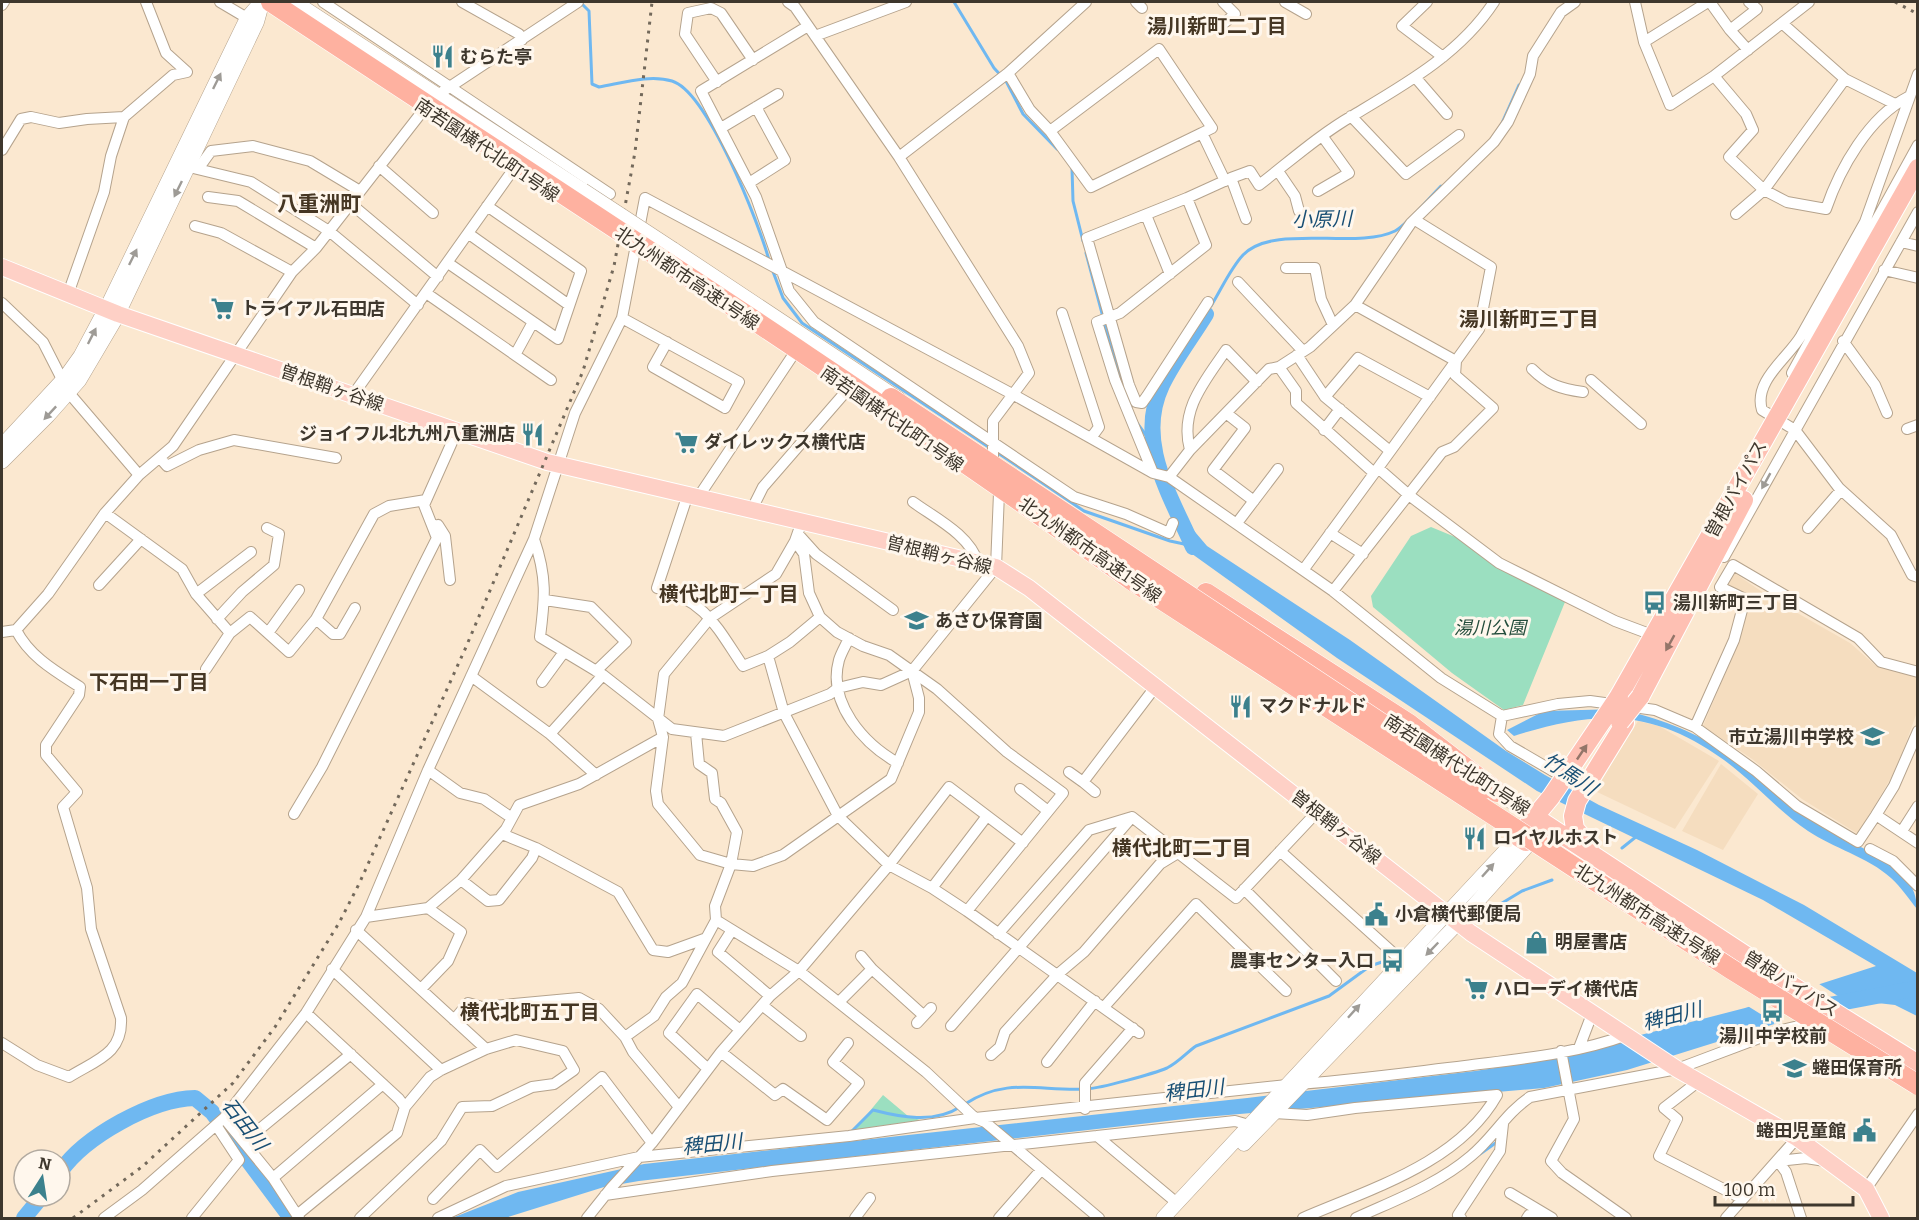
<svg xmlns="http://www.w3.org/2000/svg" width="1919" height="1220" viewBox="0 0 1919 1220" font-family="Bitter,'Noto Sans JP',serif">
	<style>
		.built { fill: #f5ddbf }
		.green { fill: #9bdfc0 }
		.water { fill: #6fb8f1 }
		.pier { fill: #fbe8d0 }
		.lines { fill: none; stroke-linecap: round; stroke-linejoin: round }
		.stream { stroke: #6fb8f1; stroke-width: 3 }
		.river { stroke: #6fb8f1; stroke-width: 16 }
		.minor-casing { stroke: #b5a38d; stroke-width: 12 }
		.tertiary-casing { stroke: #b5a38d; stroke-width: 15 }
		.secondary-casing { stroke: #b5a38d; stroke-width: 16 }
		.primary-casing { stroke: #fff; stroke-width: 18 }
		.trunk-casing { stroke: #fff; stroke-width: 20 }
		.motorway-casing { stroke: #fff; stroke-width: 21 }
		.minor { stroke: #fff; stroke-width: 10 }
		.tertiary { stroke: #fff; stroke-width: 14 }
		.secondary { stroke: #fff; stroke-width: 15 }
		.primary { stroke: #fed0c6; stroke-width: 16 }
		.trunk { stroke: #fec0b3; stroke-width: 18 }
		.motorway { stroke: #feb1a0; stroke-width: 20 }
		.rail { stroke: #73695b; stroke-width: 3; stroke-dasharray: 3 6; stroke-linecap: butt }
		.tertiary-bridge-casing { stroke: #b5a38d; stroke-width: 15; stroke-linecap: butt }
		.trunk-bridge-casing { stroke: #fff; stroke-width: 20; stroke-linecap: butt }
		.motorway-bridge-casing { stroke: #fff; stroke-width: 21; stroke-linecap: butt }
		.tertiary-bridge { stroke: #fff; stroke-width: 14 }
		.trunk-bridge { stroke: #fec0b3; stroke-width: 18 }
		.motorway-bridge { stroke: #feb1a0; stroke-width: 20 }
		.oneway { fill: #9e9b96 }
		.oneway2 { fill: #947569 }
		.labels { text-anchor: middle; stroke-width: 6; stroke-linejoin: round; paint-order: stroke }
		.poi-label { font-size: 18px; font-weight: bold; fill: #3e372d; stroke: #fff7ed; text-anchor: start }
		.street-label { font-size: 18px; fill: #3e372d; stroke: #fff7ed }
		.park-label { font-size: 18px; font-style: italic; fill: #244d3c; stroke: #fff7ed }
		.neighbourhood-label { font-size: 20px; font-weight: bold; fill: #453623; stroke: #fff7ed }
		.water-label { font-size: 20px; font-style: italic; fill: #194f74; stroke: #fff7ed }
		.quarter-label { font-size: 21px; font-weight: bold; fill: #453623; stroke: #fff7ed }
	</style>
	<rect width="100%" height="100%" fill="#fbe8d0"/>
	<path class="built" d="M1733,572l38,26 79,45 25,22 42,13v34l-14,39 -11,25 -34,58 -56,-35 -50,-40 -49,-33 37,-87 9,-41 -24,-12z
		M1638,721l21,5 60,35 -44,68 -80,-38z
		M1721,764l37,30 -35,56 -41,-19z"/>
	<path class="green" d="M1431,527l34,14 100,61 -42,103 -19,5 -52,-37 -79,-66 -2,-11 40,-60z
		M883,1095l25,21 15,5 -72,13z"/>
	<path class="water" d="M1184,526h6l17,20 143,94 156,111 39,24 54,30 98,45 107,55 113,68v43l-22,-11 -44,-5 -224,70 -83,18 -351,30 -554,63 -35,6 -99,31h-53l66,-26 126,-28 603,-66 228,-27 65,-10 205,-53 131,-42 -113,-66 -226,-109 -200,-133 -149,-107 -6,-8z
		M1619,709c40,9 70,21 106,42 34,21 64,54 98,76 32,22 94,34 94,82 -8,-10 -16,-22 -26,-31 -23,-21 -58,-30 -83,-47 -30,-20 -54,-49 -84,-71 -71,-52 -130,-50 -210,-24l-7,-6 37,-19z"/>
	<path class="pier" d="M1816,982l33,21 -69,23 -34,-21z"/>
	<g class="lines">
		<path class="stream" d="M954,2l40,66 12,13 17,33 34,35
			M581,3l8,8 3,73 7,3c23,-4 51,-13 73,-6 36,11 87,143 97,179
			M1502,123l17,-38
			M1072,168l1,33 10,40
			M1086,253l17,64
			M772,269l11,29 19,25 188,125
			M1211,306c10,-16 19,-37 32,-51 31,-32 113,-5 152,-24 12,-6 35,-34 46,-45
			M1104,323l20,66
			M1137,423l14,19
			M995,451l89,60 86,30 14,3
			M1622,848l15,-12
			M1474,920l48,-29 30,-11
			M965,1104c43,-28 76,-12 122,-15 14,-1 66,-15 80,-21 12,-6 19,-15 29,-22l133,-50 41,-30 15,-5
			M850,1133l23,-23c27,7 61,14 87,-3
			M1480,1154l17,-12"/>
		<path class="river" d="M1193,547c-22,-51 -58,-105 -31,-162 12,-25 30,-48 44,-71
			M1824,1006l94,-18
			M60,1172c25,-36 92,-73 135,-74l17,14 79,106
			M24,1218l18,-22"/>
		<defs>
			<path id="minor" d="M220,2l27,16
				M323,2l287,192
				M462,2l57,32 3,6
				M788,2l7,5 104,150 119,189 11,27 -36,48v46
				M1136,2l6,6
				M1223,2l12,12 -12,10
				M1285,2l21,12
				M1427,2l-25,24 41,31
				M1635,2l9,40 26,63 44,-29 95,-74
				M1710,2l20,28 18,20
				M2,5l2,-3
				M808,26l-107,65 55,106 33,94 25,31 260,175 52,17 43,19 4,-10
				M1730,30l27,-21 -8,-7
				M815,36l91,-34
				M1644,42l64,-40
				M1008,73l22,37 20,21 109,-82 53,79 -10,5 23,48
				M1918,74l-53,148 -64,114c-13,22 -48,45 -39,74l33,20 44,58 52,47 21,40 6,2
				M1714,76l32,38 7,16 -24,27 35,33 81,-111 -62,-55
				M1415,77l32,37
				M1845,79l50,25
				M717,82l-32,-48 3,-21 23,-5 10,5 32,47
				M1351,116l55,58 53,-39
				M721,128l57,-34
				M1050,131l41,56 111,-54
				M2,150l19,-31 10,-2 28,6 28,-4 37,-2
				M899,157l109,-84 78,-71
				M379,166l54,47
				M189,167l62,15 78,49 89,74
				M198,169l13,-18 42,-5 57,15 50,30
				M1278,171l17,25 4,15
				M1231,178l19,-7 9,14c30,-23 60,-50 93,-69 52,-31 108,-62 142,-114
				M749,183l36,-23 -29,-53
				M1318,191l31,-18 -26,-36
				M208,197l30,4 78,47
				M1187,198l-100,40 42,147 7,17 6,1 5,-7 61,-94
				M350,203l88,74
				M1736,214l28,-24 23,12 39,7c14,-41 43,-92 82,-112
				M1146,215l24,59
				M195,226l26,7 71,39
				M469,234l100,71
				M1901,242l17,4
				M448,263l110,76 23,-68 -94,-65
				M1286,268h29l6,31 12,26
				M1884,270l34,8
				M1238,282l65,69
				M426,293l125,87
				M68,294l36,-102 7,-36 13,-39 49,-42 14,-3 -21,-19 -20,-51
				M2,303l41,39 26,51 70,82
				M1062,313l37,114 -8,11
				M622,318l117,64 -14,26 -72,-41 14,-25
				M1843,341l32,44 12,28
				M515,355l18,-33
				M1297,355l28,42 65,54
				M1279,367l17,24v12l78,70
				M1532,369c16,16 29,20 51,23
				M1792,373l126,-228
				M1591,380l50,44
				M353,395l162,-228
				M1325,397l33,-39 72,39
				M1226,413l19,15 -32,42 41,31
				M1907,429l11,-4
				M1324,430l16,-21
				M1190,450c-11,-40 15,-69 36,-100l31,32
				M160,458l7,8 32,-16 35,-10 102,18
				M1378,468l101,-139 12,-62 -76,-47
				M1153,473l-38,-93 -18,-58 23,-9 86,-68 -19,-47 44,-20 15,41
				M1169,477l21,-27 79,-81 10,-2 31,-20 45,-42 56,-82 83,-81 14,-20 22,-48 3,-18 28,-44 14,-10
				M688,494l-31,94c49,13 59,38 86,78l25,-10 16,57 54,103 51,49 43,23 35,23 172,122
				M699,496l96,-144
				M913,502c22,16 57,33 65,61
				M752,509l11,-22 86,-99
				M105,513l77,56 14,25 34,39
				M802,521l-7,20 -19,33 -66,44 -46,56 -6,45 5,18 -7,54 2,13 42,51 31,9 22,2 30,-11 108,-76 28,-67v-14l-7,-27
				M1237,523l41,-54
				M433,527l5,-2 7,11 5,44
				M1808,528l33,-38
				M1330,533l33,21
				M798,534l18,20 77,56
				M534,539c13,38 11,59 6,98l63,38 69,54 52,7 106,-42 8,-6 25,-6 18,3 31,-14 84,-104 3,-74 -2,-8
				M795,541l9,13 5,39 11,24 17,15 26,14 26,9 48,34 70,63 56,41 -96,118
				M1724,557l194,-345
				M1304,569l74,-101 32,28 89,67 116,58 32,12
				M99,585l42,-46
				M1333,591l109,-139 12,-5 39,-39 -38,-33 1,-14 -101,-56
				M196,594l55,-42
				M545,600l46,7 35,35 -30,29
				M217,619l25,-27 32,-27 5,-31 -12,-6
				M316,619l17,15h7l15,-26
				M2,632l14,-2 32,-36 57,-81 34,-38 34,-29 119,-174 24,-24 109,-140 11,-12 142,-94
				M268,633l31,-43
				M849,638c-3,7 -8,15 -10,22 -12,43 25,84 59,103
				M768,656l22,-14 30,-25
				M206,669l24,-36 20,-16 39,35 27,-33 58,-105 15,-8 37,-6
				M471,676l79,58 46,41
				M542,682l22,-30
				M1502,716l56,-12 32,-3 65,9 40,17 61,44 41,35 61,36 18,-27
				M1695,727l39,-87 11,-41 -25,-12 13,-22 125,73 23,24 37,10
				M1918,731l-24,55 -18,29 42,28
				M550,734l53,-59
				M428,770l32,23 24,6 28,19
				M1069,772l14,10
				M1020,789l28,22
				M1095,792l-12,-10 73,-96
				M294,814l28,-47 115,-229 -13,-33 33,-74
				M1902,831l16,-25
				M502,834l34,14 82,44 35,58 15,2 36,-13
				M1870,849l23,12 25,25
				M1280,851l122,110
				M461,880l27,21 11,-1 33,-42 4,-10
				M932,888l55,-72
				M1244,889l92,92
				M366,917l62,-9 33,-28 45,-51 13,-24 60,-21 84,-47
				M716,920l83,51 127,101 49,46 10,4 114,96
				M356,930l130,119
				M732,930l-14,22 52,44
				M998,934l91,-104 43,-13
				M861,956l11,13
				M332,969l109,101
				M421,989l27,-28 13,-29 -33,-24
				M839,1002l33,-33 51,46
				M762,1005l39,31
				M1104,1007l92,-103 90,87
				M306,1013l93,86 6,8
				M454,1020l14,-17 14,4 97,-9 20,11 26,28
				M917,1023l14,-15
				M951,1026l181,-209 104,81 81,-86
				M2,1043l35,22 32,12c27,-17 54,-23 52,-59l-30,-89 -4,-41 -24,-81 14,-15 -31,-37v-10l33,-50 1,-8c-25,-16 -50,-30 -64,-57
				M1579,1048l13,-34
				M1561,1051l13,68 -23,42 11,12 64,45
				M721,1052l54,43 8,-6 44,31 32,-37 -26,-21 15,-19
				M991,1055l9,-8 5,-15 53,-58 26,-22 76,-88 18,-11
				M1047,1062l48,-61
				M708,1069l-39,-36 28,-39 43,36
				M1699,1081l-35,27 13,11 -18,37 84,43
				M679,1107l-46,-55 -8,-15 29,-21 12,-19 16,-14 34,-63 -1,-14 16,-42 6,-32 -16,-29 -6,-4 -3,-26 -13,-9 -3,-31
				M1085,1109v-26l48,-55
				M1274,1113l33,2 48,-7 142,-13c-38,68 -127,94 -194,123
				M224,1118l49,60 26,40
				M244,1142l107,-88
				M1778,1161l8,11 15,46
				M1778,1161l28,-3 19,3
				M273,1178l110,-94
				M1866,1189l52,-75
				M1510,1193l42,25
				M605,1195l167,-24 325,-35
				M433,1199l47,-49 17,17 105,-90 50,66
				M1177,1203l-80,-67 138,-15 14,4
				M297,1215l100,-82 8,-26 25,-30 11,-7 45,-21 30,-9 47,11 11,19 -20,14 -22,3 -40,19 -30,1 -21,34 -81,77
				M104,1218l38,-28 82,-72 82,-105 60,-96 62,-147 106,-231 41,-126 47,-95 23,-120 369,197 139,78 16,4 164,114 108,87 61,38 -3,18 11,12 55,32
				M192,1218l47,-58 -23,-35
				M438,1218l68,-32 133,-29 210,-21 126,-18 312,-33c60,-4 118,-12 178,-19 54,-7 110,-12 162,-31
				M587,1218l24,-30 41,-45 69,-91 49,-56 29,-25 90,-106 60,-78 74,56
				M855,1218l15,-20
				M999,1218l42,-48
				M1356,1218c39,-18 81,-33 115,-62 22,-18 35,-43 59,-59l147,-28 101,-38 29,-7
				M1461,1218l-3,-3 42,-64 3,-27
				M1527,1218l2,-3 7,3
				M1726,1218l71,-80"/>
			<path id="tertiary" d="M295,2l288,188
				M673,249l226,150
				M106,309l141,-291 14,-16
				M118,314l139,-292 5,-18
				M1492,789l43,28
				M1244,1144l214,-221 71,-79
				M1163,1218l341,-366 14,-15 -7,-5"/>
			<path id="secondary" d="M2,446l64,-69 15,-21 25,-47
				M2,461l46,-46 31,-35 39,-66"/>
			<path id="primary" d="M2,267l116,47 429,148 449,105 33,21 442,345 206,136 120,69 69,51 15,29"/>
			<path id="trunk" d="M1619,696l299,-528
				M1640,697l104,-197
				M1535,817l256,168 127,79
				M1526,842l-8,-5 33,-40 52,-77
				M1590,845l-15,-16 -2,-13 4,-15 48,-78"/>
			<path id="motorway" d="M1206,593l203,131 88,68"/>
		</defs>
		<use href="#minor" class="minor-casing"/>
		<use href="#tertiary" class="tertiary-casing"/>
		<use href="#secondary" class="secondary-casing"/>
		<use href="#primary" class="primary-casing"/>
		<use href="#trunk" class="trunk-casing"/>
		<use href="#motorway" class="motorway-casing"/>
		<use href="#minor" class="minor"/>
		<use href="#tertiary" class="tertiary"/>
		<use href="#secondary" class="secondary"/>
		<use href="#primary" class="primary"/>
		<use href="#trunk" class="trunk"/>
		<use href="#motorway" class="motorway"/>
		<path class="rail" d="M1895,2l23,12
			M73,1218l70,-52 90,-83 42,-56 64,-104 20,-39 107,-237 117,-276 31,-105 21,-114 17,-150"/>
		<defs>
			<path id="tertiary-bridge" d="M583,190l90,59"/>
			<path id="trunk-bridge" d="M1603,720l16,-24
				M1620,722l20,-25"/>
			<path id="motorway-bridge" d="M271,2c287,190 579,376 859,577l601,390 187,116
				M891,398l591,392"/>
		</defs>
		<use href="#tertiary-bridge" class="tertiary-bridge-casing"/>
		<use href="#trunk-bridge" class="trunk-bridge-casing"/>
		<use href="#motorway-bridge" class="motorway-bridge-casing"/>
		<use href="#tertiary-bridge" class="tertiary-bridge"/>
		<use href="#trunk-bridge" class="trunk-bridge"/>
		<use href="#motorway-bridge" class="motorway-bridge"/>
	</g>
	<defs><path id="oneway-solid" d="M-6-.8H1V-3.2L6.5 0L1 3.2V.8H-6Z" transform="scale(1.5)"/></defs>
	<g class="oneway">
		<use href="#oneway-solid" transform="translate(217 81) rotate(-64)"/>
		<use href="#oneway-solid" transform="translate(178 189) rotate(116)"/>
		<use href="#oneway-solid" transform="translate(133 257) rotate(-64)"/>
		<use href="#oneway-solid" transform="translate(92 336) rotate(-63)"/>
		<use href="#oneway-solid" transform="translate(50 413) rotate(133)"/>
		<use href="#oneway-solid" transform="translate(1766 481) rotate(119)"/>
		<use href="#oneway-solid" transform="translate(1488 870) rotate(-48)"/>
		<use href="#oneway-solid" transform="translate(1432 949) rotate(134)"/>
		<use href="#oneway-solid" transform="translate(1354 1011) rotate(-48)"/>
	</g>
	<g class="oneway2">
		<use href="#oneway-solid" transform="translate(1670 643) rotate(119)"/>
		<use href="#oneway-solid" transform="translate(1582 752) rotate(-56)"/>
	</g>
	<defs>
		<symbol id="restaurant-bare" viewBox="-9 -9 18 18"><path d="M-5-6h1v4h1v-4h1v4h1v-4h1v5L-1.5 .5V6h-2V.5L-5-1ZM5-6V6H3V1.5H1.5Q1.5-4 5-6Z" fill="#3c818d" stroke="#fff7ed" stroke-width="2.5" paint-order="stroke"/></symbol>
		<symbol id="supermarket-bare" viewBox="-9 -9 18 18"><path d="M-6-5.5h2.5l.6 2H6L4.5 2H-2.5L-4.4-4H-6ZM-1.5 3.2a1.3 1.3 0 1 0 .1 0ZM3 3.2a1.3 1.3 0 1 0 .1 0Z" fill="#3c818d" stroke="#fff7ed" stroke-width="2.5" paint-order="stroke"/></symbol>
		<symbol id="bus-bare" viewBox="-9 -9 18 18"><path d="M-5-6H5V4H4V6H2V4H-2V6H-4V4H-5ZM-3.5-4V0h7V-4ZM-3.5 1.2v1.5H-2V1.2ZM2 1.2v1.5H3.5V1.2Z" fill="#3c818d" stroke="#fff7ed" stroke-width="2.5" paint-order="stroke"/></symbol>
		<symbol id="school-bare" viewBox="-9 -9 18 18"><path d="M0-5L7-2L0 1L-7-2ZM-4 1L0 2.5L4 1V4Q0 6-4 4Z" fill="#3c818d" stroke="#fff7ed" stroke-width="2.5" paint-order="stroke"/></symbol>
		<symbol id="civic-bare" viewBox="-9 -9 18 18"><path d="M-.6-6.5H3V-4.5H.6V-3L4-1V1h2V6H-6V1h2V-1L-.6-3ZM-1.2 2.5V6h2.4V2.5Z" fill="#3c818d" stroke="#fff7ed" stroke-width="2.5" paint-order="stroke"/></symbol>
		<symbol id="shop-bare" viewBox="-9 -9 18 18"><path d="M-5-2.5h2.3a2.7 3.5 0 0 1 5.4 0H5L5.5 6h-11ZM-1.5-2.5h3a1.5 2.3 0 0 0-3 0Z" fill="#3c818d" stroke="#fff7ed" stroke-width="2.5" paint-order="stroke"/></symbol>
	</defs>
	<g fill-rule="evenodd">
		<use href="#restaurant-bare" x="426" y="40" width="33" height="33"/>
		<use href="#supermarket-bare" x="206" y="292" width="33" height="33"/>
		<use href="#restaurant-bare" x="516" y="418" width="33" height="33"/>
		<use href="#supermarket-bare" x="670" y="426" width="33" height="33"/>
		<use href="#bus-bare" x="1638" y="586" width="33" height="33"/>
		<use href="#school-bare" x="900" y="604" width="33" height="33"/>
		<use href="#restaurant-bare" x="1224" y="690" width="33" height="33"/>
		<use href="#school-bare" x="1856" y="720" width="33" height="33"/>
		<use href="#restaurant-bare" x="1458" y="822" width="33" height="33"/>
		<use href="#civic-bare" x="1360" y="898" width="33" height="33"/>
		<use href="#shop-bare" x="1520" y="926" width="33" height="33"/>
		<use href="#bus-bare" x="1376" y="944" width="33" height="33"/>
		<use href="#supermarket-bare" x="1460" y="972" width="33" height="33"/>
		<use href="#bus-bare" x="1756" y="994" width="33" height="33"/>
		<use href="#school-bare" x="1778" y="1052" width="33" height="33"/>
		<use href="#civic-bare" x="1848" y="1114" width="33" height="33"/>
	</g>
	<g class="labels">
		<g class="poi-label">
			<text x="460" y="63">むらた亭</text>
			<text x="241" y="315">トライアル石田店</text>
			<text x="515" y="440" text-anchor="end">ジョイフル北九州八重洲店</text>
			<text x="704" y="448">ダイレックス横代店</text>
			<text x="1673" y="609">湯川新町三丁目</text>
			<text x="935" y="627">あさひ保育園</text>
			<text x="1259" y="712">マクドナルド</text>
			<text x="1854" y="743" text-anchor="end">市立湯川中学校</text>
			<text x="1493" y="844">ロイヤルホスト</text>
			<text x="1395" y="920">小倉横代郵便局</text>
			<text x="1555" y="948">明屋書店</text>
			<text x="1374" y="967" text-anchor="end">農事センター入口</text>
			<text x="1494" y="995">ハローデイ横代店</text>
			<text x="1773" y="1042" text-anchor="middle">湯川中学校前</text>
			<text x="1812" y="1074">蜷田保育所</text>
			<text x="1846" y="1137" text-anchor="end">蜷田児童館</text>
		</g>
		<g class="street-label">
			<text transform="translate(487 150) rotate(34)" y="6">南若園横代北町1号線</text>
			<text transform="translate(687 278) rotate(34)" y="6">北九州都市高速1号線</text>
			<text transform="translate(332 388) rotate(19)" y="6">曽根鞘ヶ谷線</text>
			<text transform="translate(892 419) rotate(35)" y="6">南若園横代北町1号線</text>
			<text transform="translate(1736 489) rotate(-61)" y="6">曽根バイパス</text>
			<text transform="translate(1090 550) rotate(35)" y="6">北九州都市高速1号線</text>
			<text transform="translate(939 555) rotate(14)" y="6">曽根鞘ヶ谷線</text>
			<text transform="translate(1457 765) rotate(33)" y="6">南若園横代北町1号線</text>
			<text transform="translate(1336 827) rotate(38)" y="6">曽根鞘ヶ谷線</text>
			<text transform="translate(1647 914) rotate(33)" y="6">北九州都市高速1号線</text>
			<text transform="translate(1791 984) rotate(32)" y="6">曽根バイパス</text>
		</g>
		<g class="park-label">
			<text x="1490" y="634">湯川公園</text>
		</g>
		<g class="neighbourhood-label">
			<text x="1217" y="33">湯川新町二丁目</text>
			<text x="1529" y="326">湯川新町三丁目</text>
			<text x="729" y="601">横代北町一丁目</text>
			<text x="149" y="689">下石田一丁目</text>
			<text x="1182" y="855">横代北町二丁目</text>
			<text x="530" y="1019">横代北町五丁目</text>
		</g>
		<g class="water-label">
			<text transform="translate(1322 219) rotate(-1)" y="7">小原川</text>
			<text transform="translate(1570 774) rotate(33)" y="7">竹馬川</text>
			<text transform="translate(1672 1016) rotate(-14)" y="7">稗田川</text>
			<text transform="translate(1194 1090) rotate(-7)" y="7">稗田川</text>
			<text transform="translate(245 1124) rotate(52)" y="7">石田川</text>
			<text transform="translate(712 1144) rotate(-6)" y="7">稗田川</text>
		</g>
		<g class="quarter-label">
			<text x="319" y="211">八重洲町</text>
		</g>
	</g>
	<rect width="1919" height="1220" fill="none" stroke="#3e372d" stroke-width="6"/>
	<g transform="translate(42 1178) rotate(12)"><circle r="28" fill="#fff7ed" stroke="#b2aaa0" stroke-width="1.5"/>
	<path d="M0-4.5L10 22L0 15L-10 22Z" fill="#3c818d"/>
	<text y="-9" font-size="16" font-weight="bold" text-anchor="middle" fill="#3e372d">N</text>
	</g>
	<path d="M1715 1196v9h138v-9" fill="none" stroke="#3e372d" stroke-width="3"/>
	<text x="1724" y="1196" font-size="18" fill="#3e372d" stroke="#fff7ed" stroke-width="4.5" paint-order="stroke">100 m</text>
</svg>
